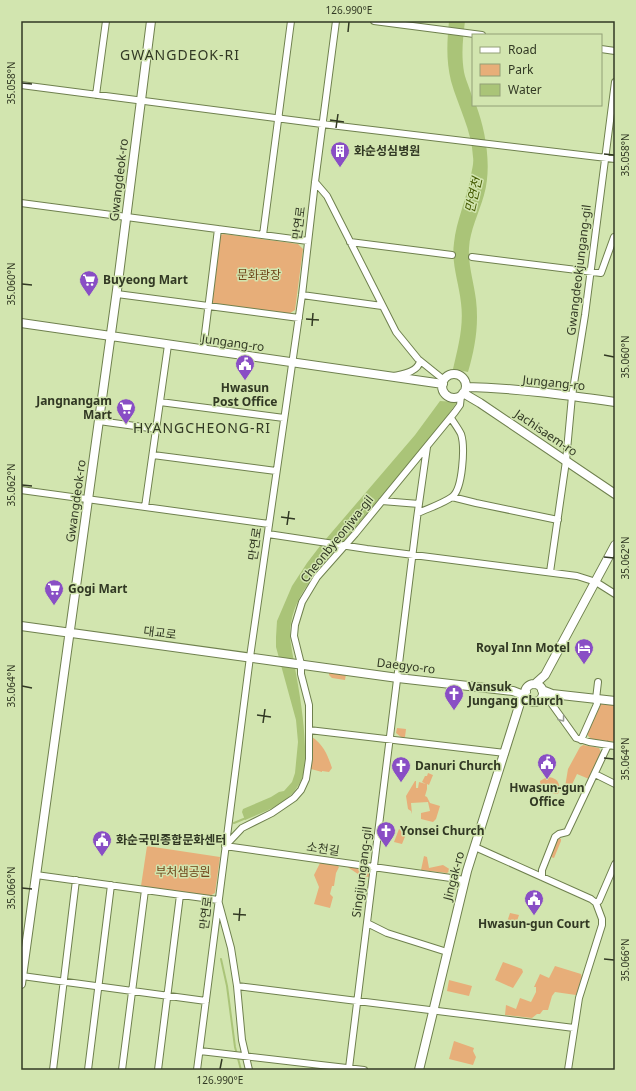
<svg xmlns="http://www.w3.org/2000/svg" width="636" height="1091" viewBox="0 0 636 1091" font-family="'Noto Sans','Noto Sans KR',sans-serif">
	<style>
		.green { fill: #e7ae79 }
		.water { fill: #aac478 }
		.lines { fill: none; stroke-linecap: round; stroke-linejoin: round }
		.stream { stroke: #aac478; stroke-width: 2 }
		.street-casing { stroke: #6f804e; stroke-width: 8 }
		.secondary-casing { stroke: #6f804e; stroke-width: 10 }
		.street { stroke: #fff; stroke-width: 6 }
		.secondary { stroke: #fff; stroke-width: 8 }
		.oneway { stroke: #989c92 }
		.ticks { fill: none; stroke: #323924; stroke-width: 1.5 }
		.labels { text-anchor: middle; stroke-width: 3; stroke-linejoin: round; paint-order: stroke }
		.poi-label { font-size: 12px; font-weight: bold; fill: #323924; stroke: #d2e5af; text-anchor: start }
		.street-label { font-size: 12px; fill: #323924; stroke: #d2e5af }
		.park-label { font-size: 12px; fill: #6f461a; stroke: #d2e5af }
		.water-label { font-size: 13px; font-style: italic; fill: #445a00; stroke: #d2e5af }
		.quarter-label { font-size: 14px; letter-spacing: 1px; fill: #323924; stroke: #d2e5af }
		.neatline { fill: none; stroke: #323924; stroke-width: 1.5 }
		.ticks-label { font-size: 10px; text-anchor: middle; fill: #323924 }
	</style>
	<rect width="100%" height="100%" fill="#d2e5af"/>
	<path class="green" d="M224,234l74,10 5,5 -8,61 -8,5 -72,-10 -4,-5 9,-65z
		M329,672l17,2 -1,6 -13,-2 -3,-3z
		M601,704l14,1v37c-8,-1 -26,1 -28,-9z
		M397,728l9,1 -1,8h-4l-5,-4z
		M312,737c12,8 16,19 20,31l-3,4 -7,-1v1l-11,-3z
		M583,745l16,3 2,4 -12,27 -12,-5 -10,21 -3,-2 4,-24 12,-22z
		M428,773l5,2 -4,10 -2,-1v5l-2,7 2,1 3,6 10,3 -4,13 -3,3 -12,-3v-6l9,-2 -2,-9 -17,1 1,11 -1,-3 -3,-2 -2,-13 9,-15h1v7h2l1,-6 7,2 -4,-2 3,-6h2z
		M547,777c10,0 15,7 11,17h-3l-14,-6 -1,-7z
		M399,829l7,5 -4,10 -8,-2z
		M559,838l2,1v2l-7,17 -3,-1 -1,-2 6,-15z
		M147,846l73,11 -5,36 -7,4 -67,-11z
		M424,856l3,1 2,11 14,-3 8,5 -4,3 -26,-3z
		M320,863l17,2 2,2 -3,6 -2,13h-2l-2,8 3,3 -3,11 -16,-4 5,-17 -5,-12z
		M346,866l20,2 4,5 -1,4 -8,-1z
		M510,913l9,2 -3,9 -9,-2z
		M503,962l19,7 1,3 -10,16 -18,-8z
		M555,966l26,8 1,3 -6,18 -21,-3 -3,4 -4,14h-5l-3,4h-3l-5,4 -27,-3 1,-10 10,4 4,-11 11,4 5,-10v-5h-2l6,-13 9,4z
		M449,980l23,6 -3,10 -22,-5z
		M454,1041l20,7 -1,3 3,6 -3,8 -24,-6z"/>
	<path class="water" d="M449,21h16c-2,17 -4,33 -1,51 2,11 9,21 9,33h3c10,27 16,62 8,90 -5,18 -14,35 -15,53 -1,17 5,35 7,52 3,25 -1,48 -8,72l-15,-3c5,-22 11,-43 8,-66 -2,-20 -10,-40 -7,-60 2,-22 13,-45 17,-68 1,-6 3,-12 2,-18 -1,-26 -15,-51 -22,-76 -5,-21 -4,-38 -2,-60z
		M440,401l17,1 -14,20 -125,150c-13,14 -24,32 -27,51 -3,15 2,30 4,45 5,27 9,52 10,79 0,13 1,27 -7,39 -11,18 -34,26 -53,34l-3,-8 1,-3 28,-12 8,-5 5,-1 8,-9 3,-9 3,-31 -2,-22 -20,-73v-10l1,-16 15,-35 15,-23 13,-17 95,-111z"/>
	<g class="lines">
		<path class="stream" d="M234,823l12,-5
			M221,959l6,27 8,61 6,23"/>
		<defs>
			<path id="street" d="M374,21l108,14
				M601,49l14,2
				M21,85l301,39 293,35
				M96,95l10,-74
				M315,182l12,14 69,136 22,27 26,21
				M21,203l287,38
				M263,235l28,-214
				M350,242l102,13
				M472,257l129,16 13,-36
				M117,294l182,24
				M302,295l80,11
				M203,350l15,-121
				M394,376c9,-2 24,-4 26,-15
				M160,402l124,16
				M99,421l58,8
				M153,455l123,16
				M21,490l248,34
				M452,497l24,6 82,17
				M382,501l37,3
				M145,507l23,-162
				M418,513c11,-5 24,-9 34,-16 11,-8 13,-51 9,-63 -3,-6 -7,-11 -10,-16
				M268,534l99,15 210,27 19,6 19,12
				M550,572l16,-111 6,-65 13,-81 30,-233
				M546,696l30,42 13,4 26,4
				M309,730l196,23
				M581,740l16,-36 -1,-5 2,-17
				M595,774l20,10
				M226,845l16,-17 30,-15 22,-15 7,-8 5,-11 3,-20v-54l-8,-31v-10l-7,-28 1,-11 7,-23 15,-25 38,-43 100,-122 5,-7 1,-9
				M225,846l240,34
				M475,847l116,52 5,4
				M36,875l182,25 13,48 6,38 5,54 7,30
				M542,877v-7l13,-33 4,-3 8,-2 41,-87
				M367,923l20,10 60,19
				M22,976l184,25
				M237,986l337,42
				M200,1051l164,19
				M349,1068l68,-550 10,-71
				M53,1070l23,-190
				M88,1070l23,-185
				M122,1070l23,-180
				M158,1070l22,-175
				M197,1070l53,-413 52,-362 13,-113 21,-161
				M568,1070l11,-72 23,-73v-6l-6,-16 3,-2 16,-37"/>
			<path id="secondary" d="M21,323l422,61
				M442 386a12 12 0 1 1 24 0a12 12 0 1 1-24 0Z
				M466,387c50,1 100,8 149,15
				M463,393l17,10 135,91
				M21,626l377,52 115,13 13,5
				M535,684l10,-9 70,-130
				M525 693a9 9 0 1 1 18 0a9 9 0 1 1-18 0Z
				M542,690l10,4 63,7
				M21,984l96,-694 34,-269
				M419,1070l48,-199 53,-168 6,-11"/>
		</defs>
		<use href="#street" class="street-casing"/>
		<use href="#secondary" class="secondary-casing"/>
		<use href="#street" class="street"/>
		<use href="#secondary" class="secondary"/>
	</g>
	<defs><path id="oneway-chevron" d="M-2-3.5L2.5 0L-2 3.5" fill="none" stroke-width="1.6" stroke-linecap="round" stroke-linejoin="round"/></defs>
	<use class="oneway" href="#oneway-chevron" transform="translate(562 719) rotate(54)"/>
	<path class="ticks" d="M348,32l1,-10M22,83l10,1M330,120l14,2M336,128l2,-14M604,154l10,1M22,284l10,1M306,319l13,1M312,326l1,-13M604,355l10,2M22,485l10,1M281,517l14,2M287,525l2,-14M604,557l10,1M22,686l10,2M257,715l14,2M263,723l2,-14M604,758l10,1M22,888l10,1M233,914l13,1M239,921l1,-13M604,959l10,1M220,1069l2,-10"/>
	<defs>
		<symbol id="building-pin" viewBox="-11 -11 22 30"><path d="M0 17L-7.5 6A9.5 9.5 0 1 1 7.5 6Z" fill="#894ec5" stroke="#d2e5af"/><path d="M-4-6H4V6H1V3H-1V6H-4ZM-2.5-4.3h1.7v1.8h-1.7ZM.8-4.3h1.7v1.8H.8ZM-2.5-1h1.7V.8h-1.7ZM.8-1h1.7V.8H.8Z" fill="#fff"/></symbol>
		<symbol id="supermarket-pin" viewBox="-11 -11 22 30"><path d="M0 17L-7.5 6A9.5 9.5 0 1 1 7.5 6Z" fill="#894ec5" stroke="#d2e5af"/><path d="M-6-5.5h2.5l.6 2H6L4.5 2H-2.5L-4.4-4H-6ZM-1.5 3.2a1.3 1.3 0 1 0 .1 0ZM3 3.2a1.3 1.3 0 1 0 .1 0Z" fill="#fff"/></symbol>
		<symbol id="civic-pin" viewBox="-11 -11 22 30"><path d="M0 17L-7.5 6A9.5 9.5 0 1 1 7.5 6Z" fill="#894ec5" stroke="#d2e5af"/><path d="M-.6-6.5H3V-4.5H.6V-3L4-1V1h2V6H-6V1h2V-1L-.6-3ZM-1.2 2.5V6h2.4V2.5Z" fill="#fff"/></symbol>
		<symbol id="hotel-pin" viewBox="-11 -11 22 30"><path d="M0 17L-7.5 6A9.5 9.5 0 1 1 7.5 6Z" fill="#894ec5" stroke="#d2e5af"/><path d="M-6-4.5h1.5V1H6V5H4.5V3h-9V5H-6ZM-4 0a1.8 1.8 0 1 1 3.6 0ZM.5 0V-2.5h3Q6-2.5 6 0Z" fill="#fff"/></symbol>
		<symbol id="church-pin" viewBox="-11 -11 22 30"><path d="M0 17L-7.5 6A9.5 9.5 0 1 1 7.5 6Z" fill="#894ec5" stroke="#d2e5af"/><path d="M-1.2-6h2.4v3.5h3.3v2.4h-3.3V6h-2.4V-.1h-3.3v-2.4h3.3Z" fill="#fff"/></symbol>
	</defs>
	<g fill-rule="evenodd">
		<use href="#building-pin" x="329" y="140" width="22" height="30"/>
		<use href="#supermarket-pin" x="78" y="269" width="22" height="30"/>
		<use href="#civic-pin" x="234" y="353" width="22" height="30"/>
		<use href="#supermarket-pin" x="115" y="397" width="22" height="30"/>
		<use href="#supermarket-pin" x="43" y="578" width="22" height="30"/>
		<use href="#hotel-pin" x="573" y="637" width="22" height="30"/>
		<use href="#church-pin" x="443" y="683" width="22" height="30"/>
		<use href="#civic-pin" x="536" y="752" width="22" height="30"/>
		<use href="#church-pin" x="390" y="755" width="22" height="30"/>
		<use href="#church-pin" x="375" y="820" width="22" height="30"/>
		<use href="#civic-pin" x="91" y="829" width="22" height="30"/>
		<use href="#civic-pin" x="523" y="888" width="22" height="30"/>
	</g>
	<g class="labels">
		<g class="poi-label">
			<text x="354" y="155">화순성심병원</text>
			<text x="103" y="284">Buyeong Mart</text>
			<text x="245" y="392" text-anchor="middle">Hwasun<tspan x="245" dy="14">Post Office</tspan></text>
			<text x="112" y="405" text-anchor="end">Jangnangam<tspan x="112" dy="14">Mart</tspan></text>
			<text x="68" y="593">Gogi Mart</text>
			<text x="570" y="652" text-anchor="end">Royal Inn Motel</text>
			<text x="468" y="691">Vansuk<tspan x="468" dy="14">Jungang Church</tspan></text>
			<text x="415" y="770">Danuri Church</text>
			<text x="547" y="792" text-anchor="middle">Hwasun-gun<tspan x="547" dy="14">Office</tspan></text>
			<text x="400" y="835">Yonsei Church</text>
			<text x="116" y="844">화순국민종합문화센터</text>
			<text x="534" y="928" text-anchor="middle">Hwasun-gun Court</text>
		</g>
		<g class="street-label">
			<text transform="translate(119 180) rotate(-83)" y="4">Gwangdeok-ro</text>
			<text transform="translate(299 223) rotate(-83)" y="4">만연로</text>
			<text transform="translate(579 270) rotate(-83)" y="4">Gwangdeokjungang-gil</text>
			<text transform="translate(233 343) rotate(8)" y="4">Jungang-ro</text>
			<text transform="translate(554 383) rotate(6)" y="4">Jungang-ro</text>
			<text transform="translate(546 433) rotate(34)" y="4">Jachisaem-ro</text>
			<text transform="translate(76 501) rotate(-82)" y="4">Gwangdeok-ro</text>
			<text transform="translate(337 539) rotate(-51)" y="4">Cheonbyeonjwa-gil</text>
			<text transform="translate(255 544) rotate(-82)" y="4">만연로</text>
			<text transform="translate(160 633) rotate(7)" y="4">대교로</text>
			<text transform="translate(406 666) rotate(7)" y="4">Daegyo-ro</text>
			<text transform="translate(323 849) rotate(8)" y="4">소천길</text>
			<text transform="translate(362 872) rotate(-83)" y="4">Singijungang-gil</text>
			<text transform="translate(454 876) rotate(-75)" y="4">Jingak-ro</text>
			<text transform="translate(206 913) rotate(-83)" y="4">만연로</text>
		</g>
		<g class="park-label">
			<text x="259" y="279">문화광장</text>
			<text x="183" y="876">부처샘공원</text>
		</g>
		<g class="water-label">
			<text transform="translate(473 195) rotate(-77)" y="5">만연천</text>
		</g>
		<g class="quarter-label">
			<text x="180" y="60">GWANGDEOK-RI</text>
			<text x="202" y="433">HYANGCHEONG-RI</text>
		</g>
	</g>
	<rect width="636" height="1091" fill="none" stroke="#d2e5af" stroke-width="44"/>
	<rect x="472" y="34" width="130" height="72" fill="#d2e5af" stroke="#92a077"/>
	<rect x="480" y="47" width="20" height="6" fill="#ffffff" stroke="#92a077"/>
	<text x="508" y="54" font-size="12" fill="#323924">Road</text>
	<rect x="480" y="64" width="20" height="12" fill="#e7ae79" stroke="#92a077"/>
	<text x="508" y="74" font-size="12" fill="#323924">Park</text>
	<rect x="480" y="84" width="20" height="12" fill="#aac478" stroke="#92a077"/>
	<text x="508" y="94" font-size="12" fill="#323924">Water</text>
	<rect x="22" y="22" width="592" height="1047" class="neatline"/>
	<g class="ticks-label">
		<text x="349" y="14">126.990°E</text>
		<text transform="translate(11 83) rotate(-90)" y="4">35.058°N</text>
		<text transform="translate(625 155) rotate(-90)" y="4">35.058°N</text>
		<text transform="translate(11 284) rotate(-90)" y="4">35.060°N</text>
		<text transform="translate(625 357) rotate(-90)" y="4">35.060°N</text>
		<text transform="translate(11 485) rotate(-90)" y="4">35.062°N</text>
		<text transform="translate(625 558) rotate(-90)" y="4">35.062°N</text>
		<text transform="translate(11 686) rotate(-90)" y="4">35.064°N</text>
		<text transform="translate(625 759) rotate(-90)" y="4">35.064°N</text>
		<text transform="translate(11 888) rotate(-90)" y="4">35.066°N</text>
		<text transform="translate(625 960) rotate(-90)" y="4">35.066°N</text>
		<text x="220" y="1084">126.990°E</text>
	</g>
</svg>
